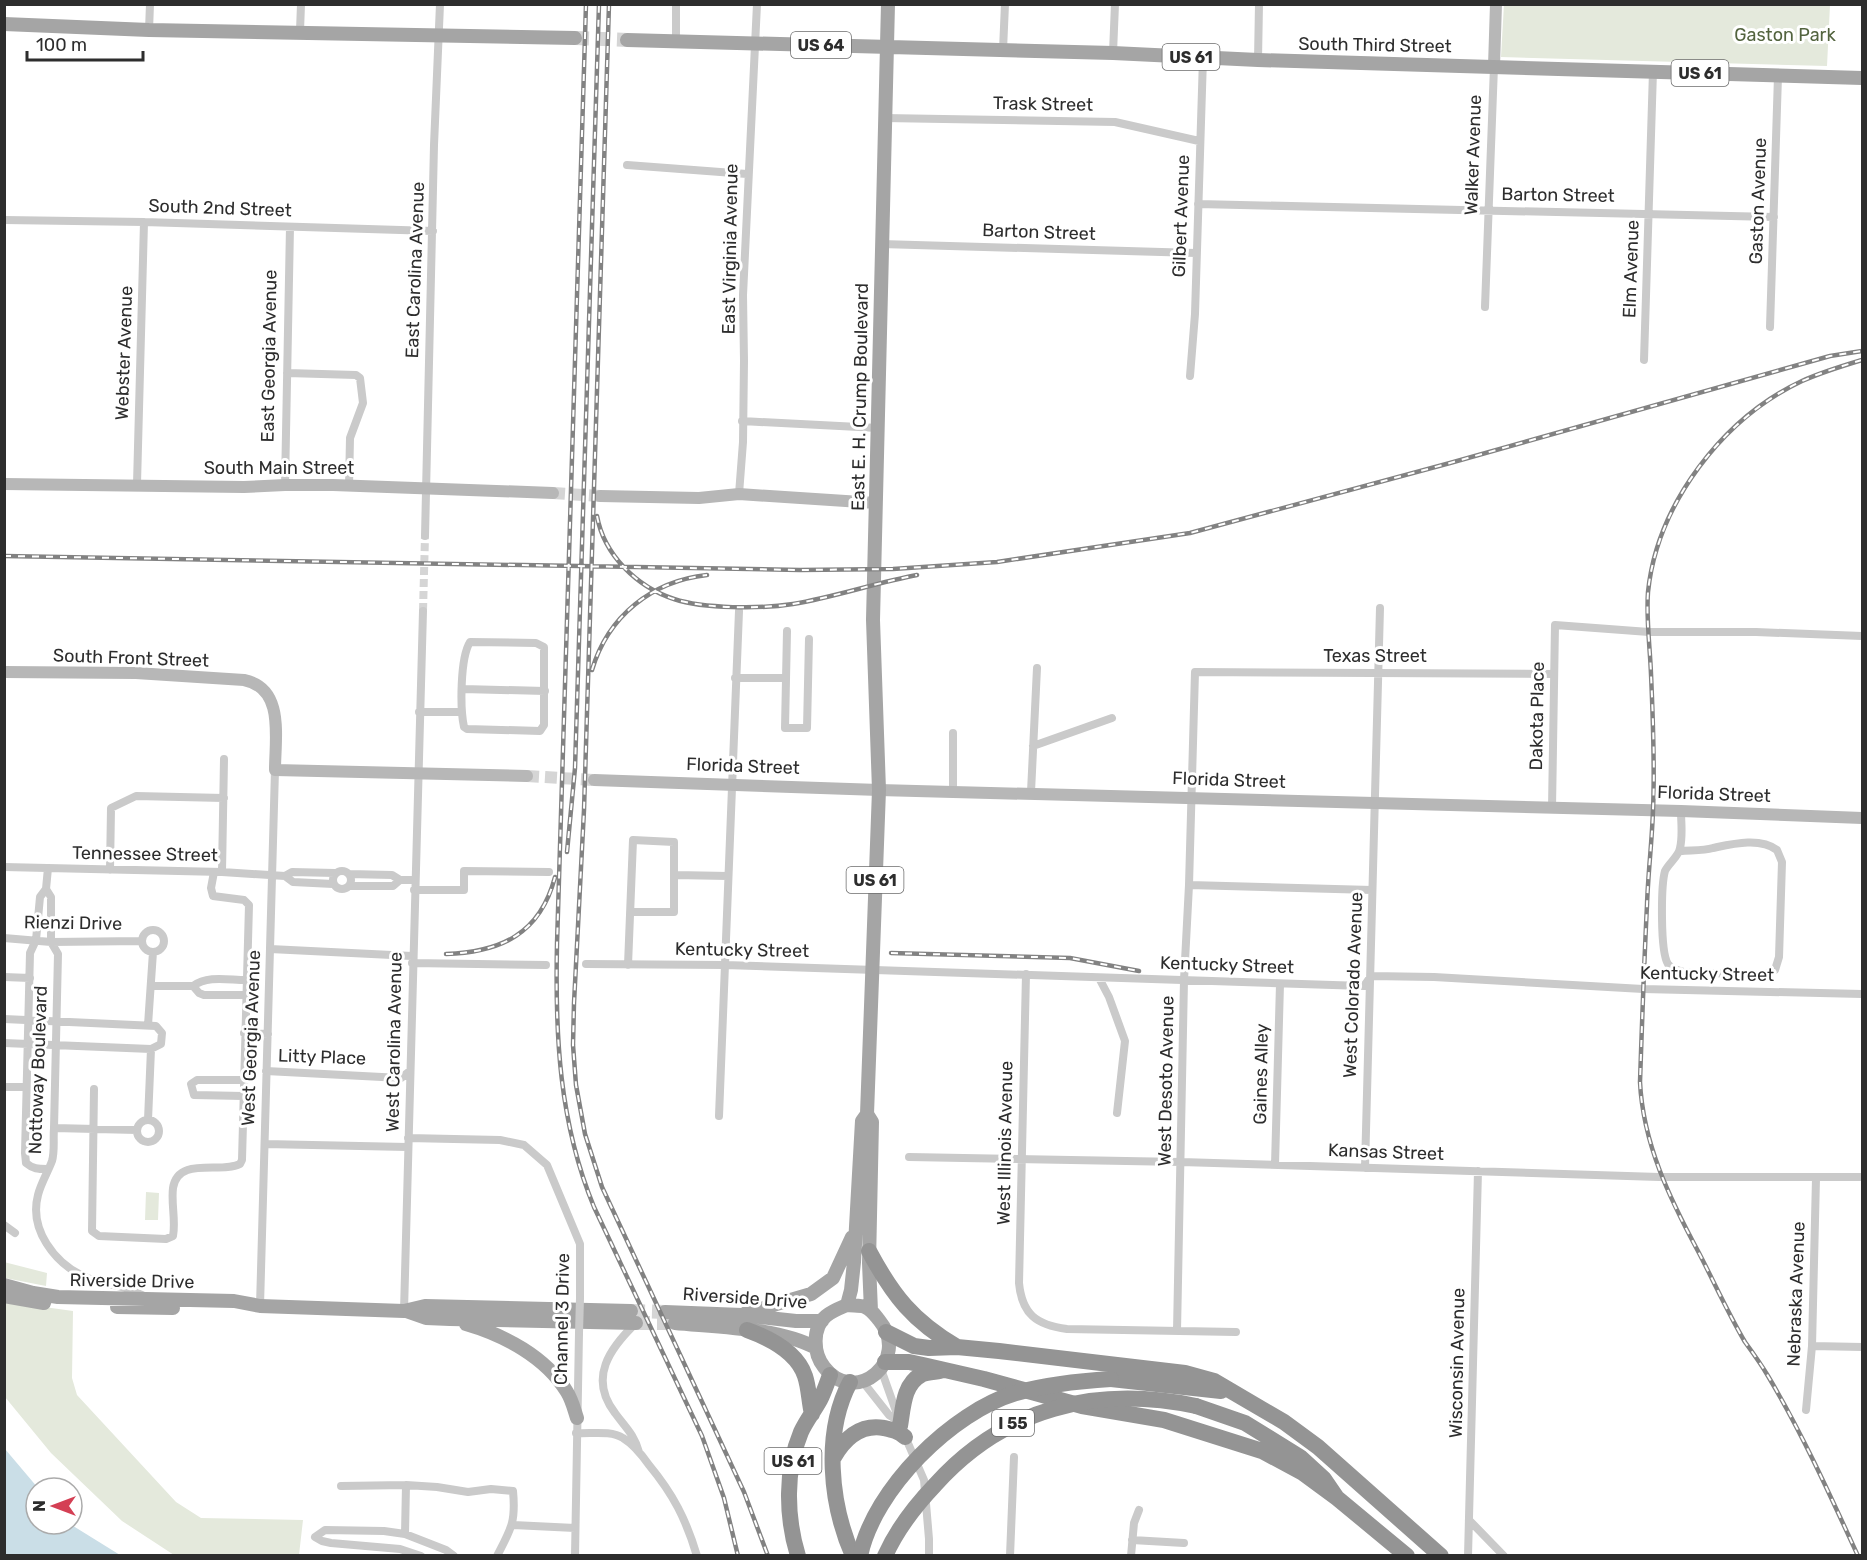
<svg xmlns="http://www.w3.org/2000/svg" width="1867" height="1560" viewBox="0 0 1867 1560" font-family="Rubik,sans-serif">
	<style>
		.green { fill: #e4e9dc }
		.water { fill: #cadee7 }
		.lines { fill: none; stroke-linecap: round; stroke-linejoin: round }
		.street-tunnel { stroke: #d5d5d5; stroke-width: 8; stroke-dasharray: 8 4; stroke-linecap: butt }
		.secondary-tunnel { stroke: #d5d5d5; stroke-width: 12; stroke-dasharray: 12 6; stroke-linecap: butt }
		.primary-tunnel { stroke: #d5d5d5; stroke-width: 14; stroke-dasharray: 14 7; stroke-linecap: butt }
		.street { stroke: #cacaca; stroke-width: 8 }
		.secondary { stroke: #b7b7b7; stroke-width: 12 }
		.primary { stroke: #a5a5a5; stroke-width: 14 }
		.highway { stroke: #949494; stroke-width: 16 }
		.rail-casing { stroke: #828282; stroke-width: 4.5 }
		.rail { stroke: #fff; stroke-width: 2; stroke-dasharray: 7; stroke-linecap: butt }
		.street-bridge { stroke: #cacaca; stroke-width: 8 }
		.highway-bridge { stroke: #949494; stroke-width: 16 }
		.labels { text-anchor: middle; stroke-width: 6; stroke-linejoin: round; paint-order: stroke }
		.shield { fill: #fff; stroke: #6c6c6c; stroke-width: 1.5 }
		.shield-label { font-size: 16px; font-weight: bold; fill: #2d2d2d }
		.park-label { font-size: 18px; fill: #53643f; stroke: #fff }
		.street-label { font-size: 18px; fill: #2d2d2d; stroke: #fff }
	</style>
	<rect width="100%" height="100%" fill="#fff"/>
	<path class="green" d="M1504,4l326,1 -3,61 -326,-9z
		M146,1192l13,1 -1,27h-13z
		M4,1262l43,11 -1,13 -41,-8z
		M8,1302l65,9 -1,67 5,17 99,107 25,16 102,2 -4,35h-125l-52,-34 -71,-68 -46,-56 -1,-94z"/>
	<path class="water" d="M5,1449l33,39h-2v36h34l50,31h-115z"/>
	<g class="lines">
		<path class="street-tunnel" d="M423,611l2,-75"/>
		<path class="secondary-tunnel" d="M553,493l47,3
			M527,776l67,4"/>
		<path class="primary-tunnel" d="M575,38l52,2
			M631,1311l34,1
			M636,1323h39"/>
		<path class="street" d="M149,30l1,-26
			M300,31l1,-27
			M676,41v-37
			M1003,50l2,-46
			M1113,53l2,-49
			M1258,60l1,-56
			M884,118l231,4 84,19
			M627,165l120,9
			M1198,204l576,13
			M4,220l140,2 289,9
			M881,244l315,9
			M1485,307l9,-241
			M1770,327l8,-251
			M1644,360l9,-289
			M287,373l69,2 4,3 3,25 -13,35 -1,48
			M1190,376l5,-62 8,-256
			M742,421l136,7
			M137,484l7,-262
			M285,485l5,-258
			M739,494l4,-52 1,-81 -1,-66 14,-291
			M425,536l9,-391 6,-141
			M787,631l-2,97h22l2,-89
			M470,642l66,1 8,4v78l-4,6 -73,-2 -3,-2c-4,-18 -4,-69 6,-85z
			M735,678h51
			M463,689l82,2
			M419,712h43
			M953,733v58
			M1033,746l79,-28
			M1031,792l6,-124
			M1552,808l3,-183 94,7h107l106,4
			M1680,851c11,-1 23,0 33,-3 19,-4 47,-11 64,2l5,12 -3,95 -4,13 -12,5 -79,-3c-7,-2 -11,-2 -16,-8 -8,-12 -7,-79 -3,-93 4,-8 14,-15 15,-23 3,-12 1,-25 1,-37
			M4,867l218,5 63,4 7,-4 43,1
			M110,870l1,-62 25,-12 88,2
			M333 880a9 9 0 1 1 18 0a9 9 0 1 1-18 0Z
			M222,872l2,-113
			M349,874l43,1 8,5h15
			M675,875l53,1
			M285,876l8,6 40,2
			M1189,885l183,5
			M349,886h44l7,-6
			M46,889l2,-21
			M414,890h50v-19l85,1
			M142 941a11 11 0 1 1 22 0a11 11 0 1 1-22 0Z
			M4,938l47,4 91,-1
			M270,949l142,7
			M412,963l134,2
			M586,964l139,1 639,21 7,-10 63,1 209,12 219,5
			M628,965l5,-125 41,2v70h-43
			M1026,974l-7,309c3,31 17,42 48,46l169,3
			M4,977l26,1
			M1099,978l10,19 16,44 -8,72
			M151,986h42l6,7 5,2h42
			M193,986c15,-11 35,-6 53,-6
			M4,1019l152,7 6,7 -1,11 -10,5 -147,-6
			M148,1025l5,-73
			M244,1033l24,1
			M266,1071l135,7 9,-7
			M4,1087h22
			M94,1089l-2,142 7,5 67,3 7,-3c3,-15 -2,-32 0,-48 5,-32 48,-14 67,-24l2,-4 7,-255 -5,-5 -31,-4 -2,-8 3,-16
			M243,1096l-49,-1 -3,-11 6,-4h46
			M719,1116l20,-505
			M148,1120l3,-71
			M137 1131a11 11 0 1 1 22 0a11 11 0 1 1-22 0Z
			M54,1128l83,2
			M408,1138l92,2 24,5 23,20 33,79v54
			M265,1144l142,3
			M909,1157l272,5 478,15h203
			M1275,1165l5,-181
			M1365,1168l15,-560
			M47,1169c-9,0 -14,0 -21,-6l-1,-10 5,-200 6,-13 4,-43 6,-8 5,8v45l7,12 -4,174c-1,11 1,23 -2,33 -4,11 -11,22 -14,34 -9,34 16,68 47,82 13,6 27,7 40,11 8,2 15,6 21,9
			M4,1225l11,8
			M260,1306l15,-536
			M404,1311l19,-700
			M636,1323c-26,25 -48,55 -21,90 11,15 19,21 24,39
			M1177,1331l7,-351 5,-95 6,-213 359,2
			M1812,1346l50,1
			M881,1369l16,45
			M863,1382l26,33 8,5
			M1806,1410l6,-64 4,-168
			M576,1433c14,1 35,-3 47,5 10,6 19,17 26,27 24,29 37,54 48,91
			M904,1434l20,46 5,59v17
			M341,1486l65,-1 31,2 31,5 23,-3 22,2c3,31 -2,38 -16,65
			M1469,1520l35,36
			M513,1525l62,3
			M405,1534l1,-49
			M1132,1540l52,3
			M421,1556l-21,-7 -69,-6 -9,-2 -7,-4 10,-7 59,1 21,3 41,16 8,6
			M575,1556l4,-223
			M1010,1556l4,-99
			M1131,1556l3,-33 5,-13
			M1468,1556l10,-385"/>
		<path class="secondary" d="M1494,66l2,-62
			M4,484l240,3 41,-2h48l220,8
			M600,496l99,2 40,-4 137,9
			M4,672l132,1 108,7c41,8 31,58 31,90l252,6
			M594,780l285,10 802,21 181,7"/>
		<path class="primary" d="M4,24l145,6 426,8
			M627,40l486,13 145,7 604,18
			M867,1114l5,8 -3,141 2,48
			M4,1285l29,8 25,4 176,4 26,5 144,5 21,-5 206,5
			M4,1296l40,7
			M847,1305l4,-15 3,-28 8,-141 5,-7 12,-324 -6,-170 15,-616
			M847,1305c5,1 13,0 18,2 6,2 10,8 14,13 33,40 -24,88 -55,47 -11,-14 -12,-39 2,-51 6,-5 14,-8 21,-11z
			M117,1307l56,1
			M406,1311l20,7 24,1 186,4
			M665,1312l77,3 54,6h26
			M746,1313l65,-19 22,-16 19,-41
			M675,1323c42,4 105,5 141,25
			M466,1324c38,11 80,33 101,68 5,8 7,17 10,26"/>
		<path class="highway" d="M869,1251c24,45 44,70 88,96
			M747,1330c22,8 50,22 58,46 4,12 4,25 7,38
			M886,1332l28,14 15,2 28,-1 42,4 186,22 29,8 70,41 34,25 123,109
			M885,1362h24l14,3 61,14 98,27 82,14 98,31 41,22 34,25
			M1111,1379l110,12
			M850,1382c-27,51 -20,122 3,174
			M1196,1406l49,17 55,34 24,22 13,19 70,58
			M900,1426c3,-16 3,-42 21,-51 5,-3 14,-3 19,-4
			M834,1457c11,-19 27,-33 50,-29 9,2 14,3 21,9
			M798,1556c-12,-39 -13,-86 3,-124 5,-11 13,-21 19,-32 4,-8 7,-17 10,-25"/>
		<defs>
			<path id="rail" d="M586,4l-29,940c-2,91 2,178 37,263l108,229 22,62 14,58
				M609,4l-25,806 -10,193 -1,42 3,40 9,49 17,53 142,305 24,64
				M597,516c7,39 40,71 77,83 30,10 87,10 119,5 42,-7 82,-21 124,-29
				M4,556l796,14 93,-1 104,-7 193,-29 260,-70 380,-107 32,-5
				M592,670c16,-54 60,-89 115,-95
				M567,852l8,-84 24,-764
				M891,953l179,5 69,13
				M446,954c55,-2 94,-20 109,-77
				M1858,1556c-28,-61 -56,-123 -90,-180 -7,-12 -15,-23 -23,-34 -17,-29 -31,-60 -46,-89 -29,-54 -56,-109 -59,-171 2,-59 4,-118 7,-177 1,-32 5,-63 6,-95 2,-45 0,-91 -2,-136 -1,-27 -5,-55 -3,-82 9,-88 75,-174 154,-211 20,-9 40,-15 60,-21"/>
		</defs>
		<use href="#rail" class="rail-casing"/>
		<use href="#rail" class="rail"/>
		<path class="street-bridge" d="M579,1333l1,-35"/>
		<path class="highway-bridge" d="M860,1556c14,-67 92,-144 156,-163 32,-9 63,-12 95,-14
			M885,1556c12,-27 30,-50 50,-71 69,-77 161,-100 261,-79"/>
	</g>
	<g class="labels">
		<g class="shield">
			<rect x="791" y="32" width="60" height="26" rx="4.5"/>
			<rect x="1162.5" y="44" width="57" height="26" rx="4.5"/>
			<rect x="1671.5" y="60" width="57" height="26" rx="4.5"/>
			<rect x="846.5" y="867" width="57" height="26" rx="4.5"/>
			<rect x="992" y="1410" width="42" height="26" rx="4.5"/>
			<rect x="764.5" y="1448" width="57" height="26" rx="4.5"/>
		</g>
		<g class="shield-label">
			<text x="821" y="51">US 64</text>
			<text x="1191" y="63">US 61</text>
			<text x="1700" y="79">US 61</text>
			<text x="875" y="886">US 61</text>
			<text x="1013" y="1429">I 55</text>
			<text x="793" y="1467">US 61</text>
		</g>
		<g class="park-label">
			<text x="1785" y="41">Gaston Park</text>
		</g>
		<g class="street-label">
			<text transform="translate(1375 45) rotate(1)" y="6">South Third Street</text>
			<text transform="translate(1043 104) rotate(1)" y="6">Trask Street</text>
			<text transform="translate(1473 155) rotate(-88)" y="6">Walker Avenue</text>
			<text transform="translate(1558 195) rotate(1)" y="6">Barton Street</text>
			<text transform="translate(1758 201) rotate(-88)" y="6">Gaston Avenue</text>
			<text transform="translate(220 208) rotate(2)" y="6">South 2nd Street</text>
			<text transform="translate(1181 216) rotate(-88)" y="6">Gilbert Avenue</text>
			<text transform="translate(1039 232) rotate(2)" y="6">Barton Street</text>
			<text transform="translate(730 249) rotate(-89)" y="6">East Virginia Avenue</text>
			<text transform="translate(1631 269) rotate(-88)" y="6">Elm Avenue</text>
			<text transform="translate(415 270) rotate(-88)" y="6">East Carolina Avenue</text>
			<text transform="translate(124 353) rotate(-88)" y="6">Webster Avenue</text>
			<text transform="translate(269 356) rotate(-89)" y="6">East Georgia Avenue</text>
			<text transform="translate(860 397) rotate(-89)" y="6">East E. H. Crump Boulevard</text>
			<text x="279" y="474">South Main Street</text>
			<text x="1375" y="662">Texas Street</text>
			<text transform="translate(131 658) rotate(2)" y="6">South Front Street</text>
			<text transform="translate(1537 716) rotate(-89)" y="6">Dakota Place</text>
			<text transform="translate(743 766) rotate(2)" y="6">Florida Street</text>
			<text transform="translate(1229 780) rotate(2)" y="6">Florida Street</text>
			<text transform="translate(1714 794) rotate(2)" y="6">Florida Street</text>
			<text transform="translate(145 854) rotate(1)" y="6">Tennessee Street</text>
			<text transform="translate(73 923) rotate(1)" y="6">Rienzi Drive</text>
			<text transform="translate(742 950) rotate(1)" y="6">Kentucky Street</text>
			<text transform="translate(1227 965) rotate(2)" y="6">Kentucky Street</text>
			<text transform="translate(1707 974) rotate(1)" y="6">Kentucky Street</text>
			<text transform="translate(1353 985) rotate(-88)" y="6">West Colorado Avenue</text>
			<text transform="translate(251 1038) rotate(-88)" y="6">West Georgia Avenue</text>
			<text transform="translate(394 1042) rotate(-89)" y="6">West Carolina Avenue</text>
			<text transform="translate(322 1057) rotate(2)" y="6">Litty Place</text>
			<text transform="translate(38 1070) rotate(-88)" y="6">Nottoway Boulevard</text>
			<text transform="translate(1261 1074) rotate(-89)" y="6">Gaines Alley</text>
			<text transform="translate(1166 1081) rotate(-89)" y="6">West Desoto Avenue</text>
			<text transform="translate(1005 1143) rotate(-89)" y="6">West Illinois Avenue</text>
			<text transform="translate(1386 1152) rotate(2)" y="6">Kansas Street</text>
			<text transform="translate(132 1281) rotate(1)" y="6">Riverside Drive</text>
			<text transform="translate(1796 1294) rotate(-88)" y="6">Nebraska Avenue</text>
			<text transform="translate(745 1298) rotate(4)" y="6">Riverside Drive</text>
			<text transform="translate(562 1319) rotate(-89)" y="6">Channel 3 Drive</text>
			<text transform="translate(1457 1363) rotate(-89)" y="6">Wisconsin Avenue</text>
		</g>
	</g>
	<rect width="1867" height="1560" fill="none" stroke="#2d2d2d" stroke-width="12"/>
	<g transform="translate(54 1506) rotate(270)"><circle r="28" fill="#ffffff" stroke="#ababab" stroke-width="1.5"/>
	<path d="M0-4.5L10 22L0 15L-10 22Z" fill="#d43f54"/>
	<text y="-9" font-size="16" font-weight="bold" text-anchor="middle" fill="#2d2d2d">N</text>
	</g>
	<path d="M27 51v9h116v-9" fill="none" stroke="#2d2d2d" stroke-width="3"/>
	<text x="36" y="51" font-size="18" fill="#2d2d2d" stroke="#ffffff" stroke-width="4.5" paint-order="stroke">100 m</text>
</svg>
